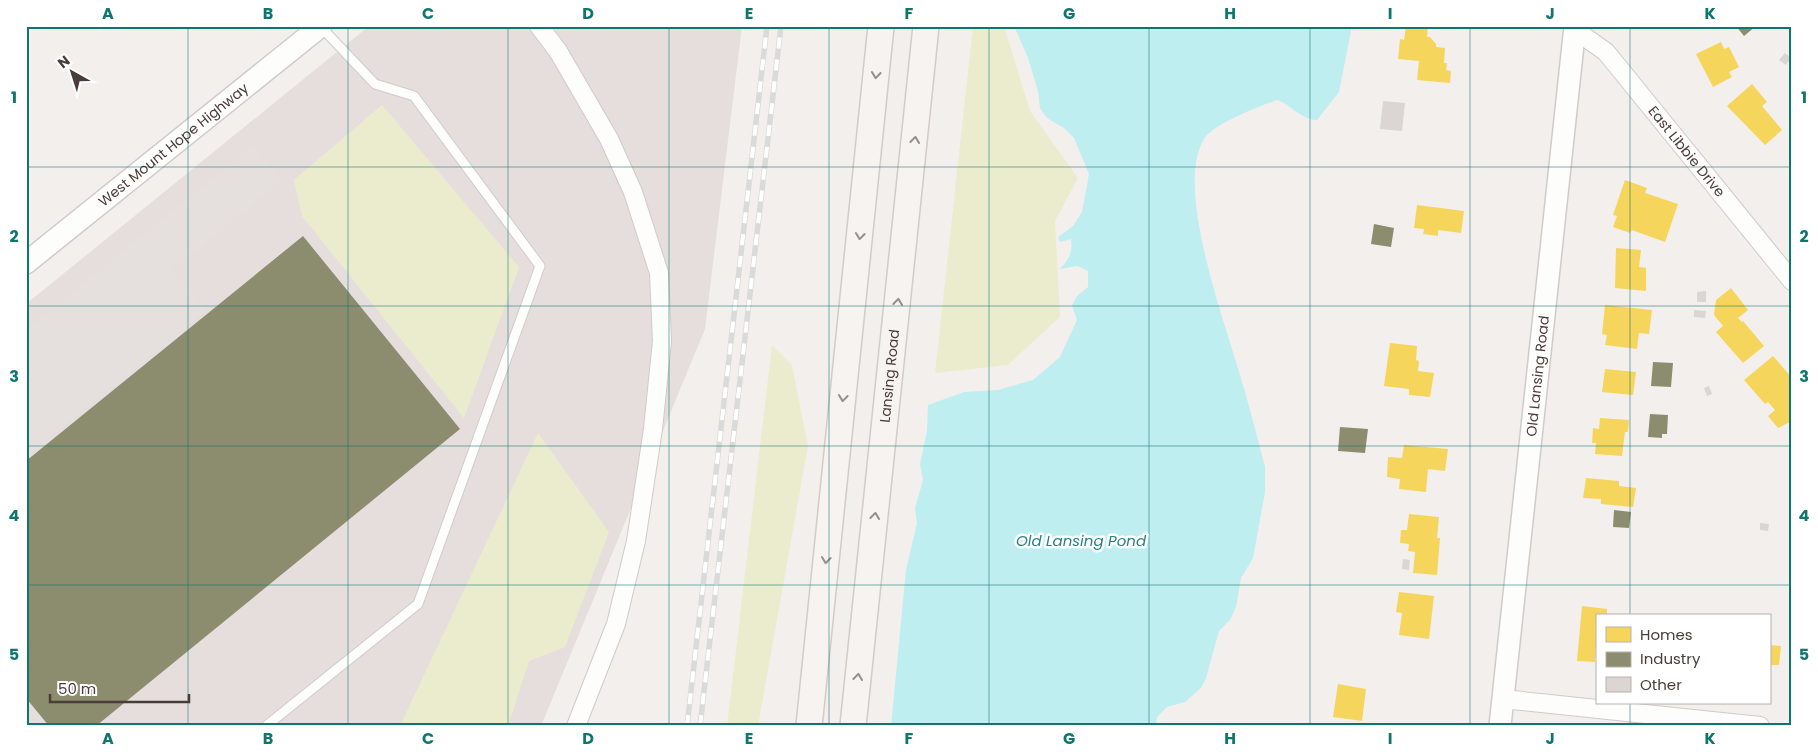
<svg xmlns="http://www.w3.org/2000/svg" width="1818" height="752" viewBox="0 0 1818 752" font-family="Poppins,sans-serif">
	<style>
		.industrial { fill: #e5dedd }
		.green { fill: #ebecce }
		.parking { fill: #e5e0de }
		.water { fill: #beeef0 }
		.homes { fill: #f6d55c }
		.industry { fill: #8c8c6e }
		.building { fill: #dbd6d4 }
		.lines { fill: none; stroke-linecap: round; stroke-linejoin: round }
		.service-casing { stroke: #d0cbc9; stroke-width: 11 }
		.minor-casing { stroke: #d0cbc9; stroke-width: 20 }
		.tertiary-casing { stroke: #d0cbc9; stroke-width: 24 }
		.secondary-casing { stroke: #d4cbc5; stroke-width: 28 }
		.service { stroke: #fdfdfc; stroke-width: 9 }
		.minor { stroke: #fdfdfc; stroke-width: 18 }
		.tertiary { stroke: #fdfdfc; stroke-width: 21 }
		.secondary { stroke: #f7f3f0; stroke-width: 25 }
		.rail-casing { stroke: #dadad9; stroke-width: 5.5 }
		.rail { stroke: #fff; stroke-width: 4; stroke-dasharray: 11; stroke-linecap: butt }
		.oneway { stroke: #988e8b }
		.grid { fill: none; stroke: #0f766e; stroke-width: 1; stroke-opacity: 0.55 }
		.labels { text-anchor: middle; stroke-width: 5; stroke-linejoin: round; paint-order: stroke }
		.street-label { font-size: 14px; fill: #4a3c38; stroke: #fff }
		.water-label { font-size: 15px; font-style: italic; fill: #268085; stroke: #fff }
		.neatline { fill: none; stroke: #0f766e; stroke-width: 2 }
		.grid-label { font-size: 16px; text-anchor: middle; font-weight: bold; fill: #0f766e }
	</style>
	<rect width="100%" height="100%" fill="#f3efed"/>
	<path class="industrial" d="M369,26h373l-37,303 -164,397h-515v-422z"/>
	<path class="green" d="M973,26h31l26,85 48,67 -23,43 5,96 -52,48 -73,8z
		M382,105l137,162 -55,151 -162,-202 -8,-36z
		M772,345l20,20 16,81 -50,280h-31z
		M538,433l71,99 -44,115 -36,14 -21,65h-108z"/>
	<path class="parking" d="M254,146l28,34 -110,89 33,42 -179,144v-124z"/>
	<path class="water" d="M1014,26h338l-13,66 -22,28c-17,-1 -25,-15 -40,-20 -17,6 -64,24 -73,39 -30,48 21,183 36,236 9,30 17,61 25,92v25l-12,66 -12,20 -5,29 -6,13 -11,11 -13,47 -5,10 -16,14 -18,5 -10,10 -1,9h-265l15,-156 11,-47 -2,-15 8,-28 -3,-16 7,-33 1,-26 36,-13 34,-2 35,-10 27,-23 17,-37 -5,-15 5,-9 11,-9v-16l-11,-5 -17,3c9,-10 13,-16 11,-30l-11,3 -2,-5 15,-11 9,-14 7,-38 -15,-36 -10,-10 -17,-10 -7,-10 -2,-17 -10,-33z"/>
	<path class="homes" d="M1406,26h22l-1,11h3l6,7v3l9,1 -1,15h3l-1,7 5,1 -1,12 -33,-3 2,-19 -21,-2 2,-20 4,1z
		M1721,42l3,7 5,-2 10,20 -10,5 3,5 -19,10 -17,-33z
		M1752,84l15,18 -5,4 20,24 -17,15 -38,-39z
		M1625,180l22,8 -2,5 33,11 -13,38 -33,-12 -2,3 -17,-6 4,-11 -4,-1z
		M1417,205l47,6 -3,22 -23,-3v6l-15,-2 1,-5 -10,-1z
		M1616,248l25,2 -2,17 7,1v23l-31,-3z
		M1731,288l17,22 -10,8 4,4 1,-1 21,25 -21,17 -27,-31 7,-6 -9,-11 2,-15z
		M1605,305l47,5 -3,24 -10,-1 -2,16 -32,-4 2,-10 -5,-1z
		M1390,343l27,3 -1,14 3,1 -1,10 16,2 -4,24 -21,-2v-6l-25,-3z
		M1773,356l19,22v43l-14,7 -10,-12 7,-6 -7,-8 -3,2 -21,-24z
		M1605,369l31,3 -3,23 -31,-3z
		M1600,418l29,2 -1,12h-3l-3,24 -27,-2 1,-11h-4l1,-15 6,1z
		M1404,445l44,4 -3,22 -17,-2 -2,23 -27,-3 1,-10 -13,-2 1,-20 14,1z
		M1586,478l33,3v5l17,2 -3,19 -32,-3v-5l-18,-1z
		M1409,514l30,3 -2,21h3l-3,37 -24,-2 2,-21 -7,-1 1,-7 -9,-1 1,-13h6z
		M1399,592l35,4 -5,43 -30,-4 3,-22 -6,-1z
		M1582,606l25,3v7h-10l-2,46 -18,-1z
		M1769,645l12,1 -2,19h-10z
		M1338,684l28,5 -4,32 -29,-4z"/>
	<path class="industry" d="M1736,26h20l-12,10z
		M1374,224l20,4 -3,19 -20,-3z
		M303,236l157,193 -364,297h-47l-23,-28v-237z
		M1653,362l20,1 -2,24 -20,-1z
		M1650,414l18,1 -1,19h-5v4l-14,-1z
		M1340,427l28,2 -3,24 -27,-2z
		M1614,510l17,2 -2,16 -16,-1z"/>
	<path class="building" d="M1785,53l6,5 -5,7 -7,-5z
		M1383,101l22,2 -3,28 -22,-2z
		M1706,291v11h-9v-10z
		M1694,310l12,1 -1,7 -11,-1z
		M1709,386l3,8 -5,2 -3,-8z
		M1760,523l9,1 -1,7 -8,-1z
		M1403,559l7,1 -1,10 -7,-1z"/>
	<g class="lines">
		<defs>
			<path id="service" d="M266,726l152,-122 122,-338 -126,-170 -39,-12 -54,-57"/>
			<g id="minor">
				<path d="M539,26l19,25 51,88 24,53 26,81 3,68 -9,88 -17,112 -20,83 -40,102"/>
				<path id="s1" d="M1575,30l31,22 186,229"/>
				<path d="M1503,699l257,27"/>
			</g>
			<g id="tertiary">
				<path id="s2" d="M26,263l295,-237"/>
				<path id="s3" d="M1500,726l75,-700"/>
			</g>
			<g id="secondary">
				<path d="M809,726l72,-700"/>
				<path id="s4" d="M853,726l73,-700"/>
			</g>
		</defs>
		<use href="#service" class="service-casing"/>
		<use href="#minor" class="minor-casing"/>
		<use href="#tertiary" class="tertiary-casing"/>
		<use href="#secondary" class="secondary-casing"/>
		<use href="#service" class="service"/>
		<use href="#minor" class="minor"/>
		<use href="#tertiary" class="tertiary"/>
		<use href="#secondary" class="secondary"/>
		<defs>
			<path id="rail" d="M687,726l80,-700
				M700,726l81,-700"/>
		</defs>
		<use href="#rail" class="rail-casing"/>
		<use href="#rail" class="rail"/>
	</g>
	<defs><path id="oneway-chevron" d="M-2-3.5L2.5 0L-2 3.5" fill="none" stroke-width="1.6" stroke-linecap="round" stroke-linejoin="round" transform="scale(1.25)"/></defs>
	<g class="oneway">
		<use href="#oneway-chevron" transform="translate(876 75) rotate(96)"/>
		<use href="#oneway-chevron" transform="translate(915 140) rotate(-84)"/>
		<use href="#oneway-chevron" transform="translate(860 236) rotate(96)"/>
		<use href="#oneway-chevron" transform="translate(898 302) rotate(-84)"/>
		<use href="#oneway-chevron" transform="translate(843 398) rotate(96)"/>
		<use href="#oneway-chevron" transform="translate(875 516) rotate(-84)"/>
		<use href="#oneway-chevron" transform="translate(826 560) rotate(96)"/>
		<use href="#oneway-chevron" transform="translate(858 677) rotate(-84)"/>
	</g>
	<path class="grid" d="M188,26v700M348,26v700M508,26v700M669,26v700M829,26v700M989,26v700M1149,26v700M1310,26v700M1470,26v700M1630,26v590M26,167h1766M26,306h1766M26,446h1766M26,585h1766M1630,703v23"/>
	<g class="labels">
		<g class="street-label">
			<text dy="5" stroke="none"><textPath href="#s2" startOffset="189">West Mount Hope Highway</textPath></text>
			<text dy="5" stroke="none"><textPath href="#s1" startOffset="166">East Libbie Drive</textPath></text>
			<text dy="5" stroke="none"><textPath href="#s4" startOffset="352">Lansing Road</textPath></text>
			<text dy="5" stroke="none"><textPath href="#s3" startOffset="352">Old Lansing Road</textPath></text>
		</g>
		<g class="water-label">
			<text x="1081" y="546">Old Lansing Pond</text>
		</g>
	</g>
	<rect width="1818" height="752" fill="none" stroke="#ffffff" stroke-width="55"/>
	<rect x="1596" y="614" width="175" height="90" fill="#ffffff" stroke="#b7b1af"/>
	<rect x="1606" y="627" width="25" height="15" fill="#f6d55c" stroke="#b7b1af"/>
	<text x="1640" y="640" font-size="15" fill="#4a3c38">Homes</text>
	<rect x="1606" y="652" width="25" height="15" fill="#8c8c6e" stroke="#b7b1af"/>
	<text x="1640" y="664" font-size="15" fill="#4a3c38">Industry</text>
	<rect x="1606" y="677" width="25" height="15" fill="#dbd6d4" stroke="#b7b1af"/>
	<text x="1640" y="690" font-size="15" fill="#4a3c38">Other</text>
	<g transform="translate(72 72) rotate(321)" stroke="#ffffff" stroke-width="4" paint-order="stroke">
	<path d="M0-4L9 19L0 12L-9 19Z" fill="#4a3c38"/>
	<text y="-8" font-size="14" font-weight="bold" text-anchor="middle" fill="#4a3c38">N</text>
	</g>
	<path d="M50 694v8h139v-8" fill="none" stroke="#4a3c38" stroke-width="2.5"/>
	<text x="58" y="694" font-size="15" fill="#4a3c38" stroke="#ffffff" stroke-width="4" paint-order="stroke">50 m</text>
	<rect x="28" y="28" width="1762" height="696" class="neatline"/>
	<g class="grid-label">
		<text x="108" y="19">A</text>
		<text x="268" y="19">B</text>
		<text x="428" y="19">C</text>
		<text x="588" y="19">D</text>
		<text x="749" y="19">E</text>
		<text x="909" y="19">F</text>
		<text x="1069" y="19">G</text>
		<text x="1230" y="19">H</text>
		<text x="1390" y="19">I</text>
		<text x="1550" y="19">J</text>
		<text x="1710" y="19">K</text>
		<text x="14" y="103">1</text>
		<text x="1804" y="103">1</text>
		<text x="14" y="242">2</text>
		<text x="1804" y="242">2</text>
		<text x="14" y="382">3</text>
		<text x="1804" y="382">3</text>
		<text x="14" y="521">4</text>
		<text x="1804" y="521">4</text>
		<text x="14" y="660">5</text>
		<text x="1804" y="660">5</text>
		<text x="108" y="744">A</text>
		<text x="268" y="744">B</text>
		<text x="428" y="744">C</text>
		<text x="588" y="744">D</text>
		<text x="749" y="744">E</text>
		<text x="909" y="744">F</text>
		<text x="1069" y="744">G</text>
		<text x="1230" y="744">H</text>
		<text x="1390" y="744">I</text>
		<text x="1550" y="744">J</text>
		<text x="1710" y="744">K</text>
	</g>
</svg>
